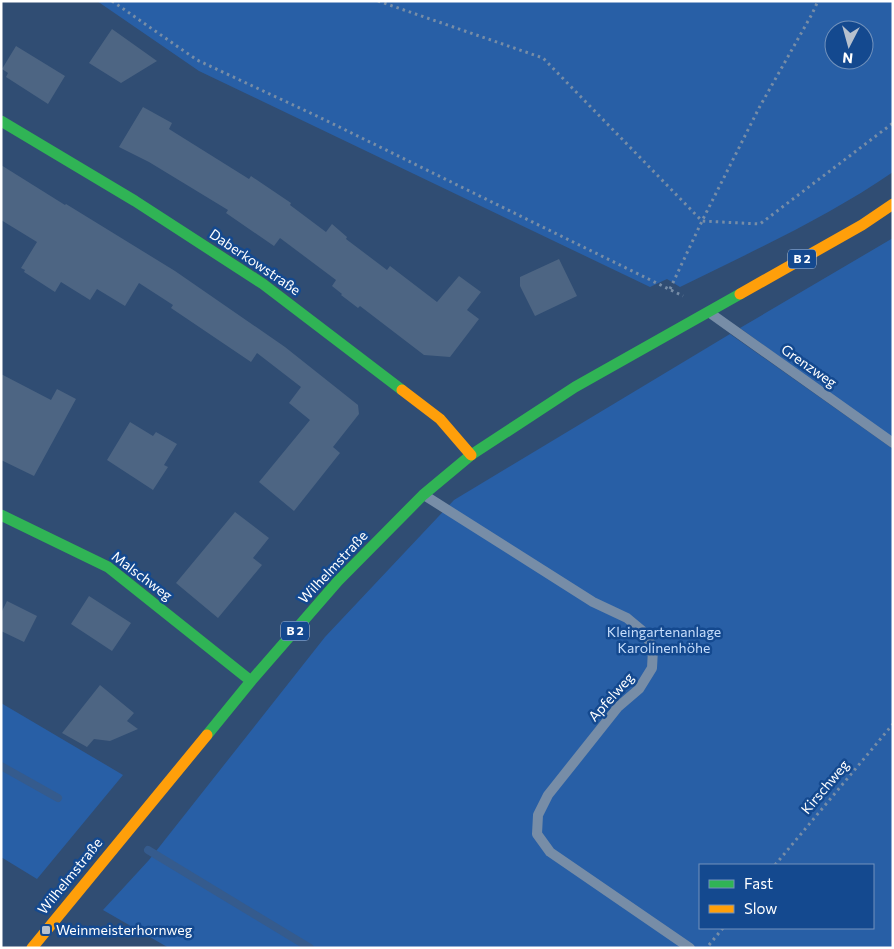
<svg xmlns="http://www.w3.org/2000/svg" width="894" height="949" viewBox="0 0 894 949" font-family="Commissioner,sans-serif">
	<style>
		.green { fill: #285fa6; fill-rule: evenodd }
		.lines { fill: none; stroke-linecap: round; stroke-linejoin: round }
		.stream { stroke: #355b8d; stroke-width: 8 }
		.building { fill: #4d6583 }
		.path { stroke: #778da7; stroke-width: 3; stroke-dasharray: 2.5 4; stroke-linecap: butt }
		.lane { stroke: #778da7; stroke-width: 10 }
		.fast { stroke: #30b455; stroke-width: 11 }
		.slow { stroke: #ff9f0a; stroke-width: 11 }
		.poi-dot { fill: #b7c1ce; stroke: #14498f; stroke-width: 2 }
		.labels { text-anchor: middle; stroke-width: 5; stroke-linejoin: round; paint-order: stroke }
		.shield { fill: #14498f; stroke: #b8c8dd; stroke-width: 1 }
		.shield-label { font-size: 12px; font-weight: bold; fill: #fff }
		.street-label { font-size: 14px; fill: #fff; stroke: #14498f }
		.park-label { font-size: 14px; fill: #c7defc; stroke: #14498f }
		.poi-label { font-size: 14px; fill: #fff; stroke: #14498f; text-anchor: start }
	</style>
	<rect width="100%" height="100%" fill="#304d73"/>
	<path class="green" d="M97,1h796v171c-67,46 -140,79 -213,115l-13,-8 -17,8 -451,-216zM834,30h30v30h-30z
		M893,238v202l-153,-112z
		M730,334l163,115v499h-724l-66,-38 46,-50 176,-223 129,-137zM700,865h173v63h-173z
		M1,703l122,72 -86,104 -36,-22z"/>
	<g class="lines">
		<path class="stream" d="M1,766l57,32
			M148,850l162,98"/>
	</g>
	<path class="building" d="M112,29l45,32 -36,22 -32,-20z
		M16,46l49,30 -17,28 -42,-27 2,-4 -6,-4z
		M143,107l29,16 -3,6 80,50 2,-3 40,27 -1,2 36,27 6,-8 15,13 -1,2 41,31 3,-4 47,36 22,-26 22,16 -14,18 12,9 -29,38 -26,-2 -64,-49 -2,2 -17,-13 1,-1 -10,-8 4,-6 -56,-42 -6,8 -48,-33 2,-3 -79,-48 -30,-15z
		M1,165l64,40 1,-1 109,67 110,76 73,58 1,9 -26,33 7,6 -46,58 -35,-29 51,-62 -21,-17 12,-16 -44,-34 -6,9 -80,-54 2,-3 -34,-22 -14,23 -28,-17 -7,11 -29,-18 -6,10 -31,-20 1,-2 -4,-2 16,-26 -36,-22z
		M559,259l18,37 -42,20 -15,-30v-9z
		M1,374l50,26 6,-11 19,10 -42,77 -33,-16z
		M130,422l23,14 3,-4 21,12 -13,21 4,2 -15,23 -46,-30z
		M235,512l34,26 -16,20 9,7 -44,53 -42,-35z
		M89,596l42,27 -19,28 -41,-27z
		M7,601l30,15 -13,26 -23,-11v-18z
		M100,685l34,28 -7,8 11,8 -28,12 -16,-2 -7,8 -25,-14z"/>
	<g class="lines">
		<path class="path" d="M112,1l85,59 122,57 364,179
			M378,1l165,57 159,163 58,3 133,-101
			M670,289l32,-68 57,-113 53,-94 6,-13
			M775,865l118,-141
			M709,945l14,-17"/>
		<path class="lane" d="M710,313l183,130
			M424,495l169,107 34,16 18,15 8,16 -1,19 -13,21 -21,18 -70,88 -10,20 -1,19 13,18 140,96"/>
		<path class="fast" d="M1,121l134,80 128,83 139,106
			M1,515l107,52 143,114
			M207,735l44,-54 87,-100 85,-86 48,-40 104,-68 165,-93"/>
		<path class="slow" d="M740,294l122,-69 31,-21
			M402,390l38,29 31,36
			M32,948l175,-213"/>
	</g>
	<rect class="poi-dot" x="41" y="925" width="10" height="10" rx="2.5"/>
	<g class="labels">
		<g class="shield">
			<rect x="788" y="249.5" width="28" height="19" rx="4"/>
			<rect x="281" y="621.5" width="28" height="19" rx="4"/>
		</g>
		<g class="shield-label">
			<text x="802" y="263">B 2</text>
			<text x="295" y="635">B 2</text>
		</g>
		<g class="street-label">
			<text transform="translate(255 262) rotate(34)" y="5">Daberkowstraße</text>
			<text transform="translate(809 366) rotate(35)" y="5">Grenzweg</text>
			<text transform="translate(333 567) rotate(-47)" y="5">Wilhelmstraße</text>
			<text transform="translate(142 576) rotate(37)" y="5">Malschweg</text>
			<text transform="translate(611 697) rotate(-48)" y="5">Apfelweg</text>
			<text transform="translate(825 787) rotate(-50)" y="5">Kirschweg</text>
			<text transform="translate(70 876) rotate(-51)" y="5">Wilhelmstraße</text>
		</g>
		<g class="park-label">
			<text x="664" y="637">Kleingartenanlage<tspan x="664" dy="16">Karolinenhöhe</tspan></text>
		</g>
		<g class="poi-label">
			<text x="56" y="935">Weinmeisterhornweg</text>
		</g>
	</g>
	<rect width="894" height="949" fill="none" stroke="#ffffff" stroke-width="5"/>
	<rect x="699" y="864" width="175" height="65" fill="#14498f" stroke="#7292bc"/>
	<rect x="709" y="880" width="25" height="8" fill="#30b455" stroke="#7292bc"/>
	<text x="744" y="889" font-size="15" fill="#ffffff">Fast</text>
	<rect x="709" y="905" width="25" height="8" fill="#ff9f0a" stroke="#7292bc"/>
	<text x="744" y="914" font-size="15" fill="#ffffff">Slow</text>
	<g transform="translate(849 45) rotate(186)"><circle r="24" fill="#14498f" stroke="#7292bc"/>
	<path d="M0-4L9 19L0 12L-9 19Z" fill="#b7c1ce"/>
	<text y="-8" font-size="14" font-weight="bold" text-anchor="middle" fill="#ffffff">N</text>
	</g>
</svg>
